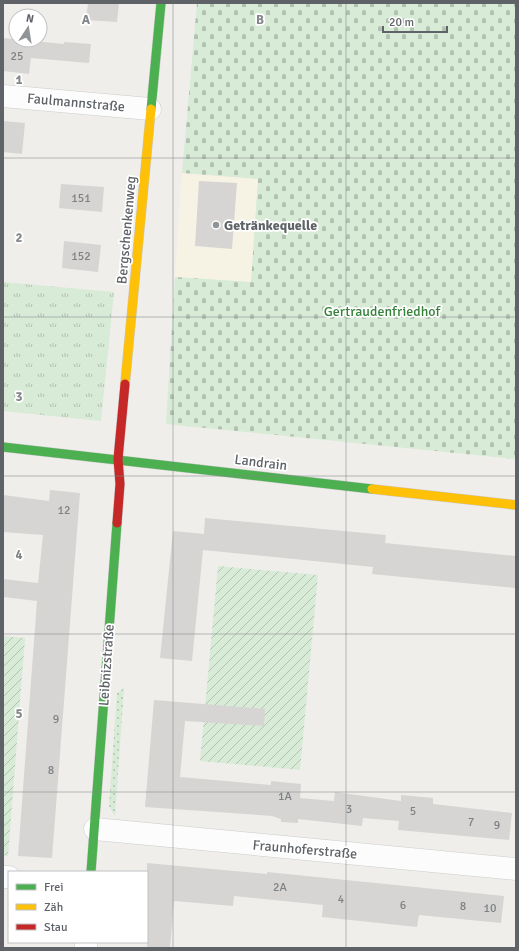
<svg xmlns="http://www.w3.org/2000/svg" width="519" height="951" viewBox="0 0 519 951" font-family="Signika,sans-serif">
	<style>
		.commercial { fill: #f7f3e4 }
		.grass { fill: url(#grass-dots) }
		.cemetery { fill: url(#cemetery-stones) }
		.park { fill: url(#park-tufts) }
		.garden { fill: url(#garden-furrows) }
		.building { fill: #d6d5d3 }
		.lines { fill: none; stroke-linecap: round; stroke-linejoin: round }
		.street-casing { stroke: #cbcccc; stroke-width: 23 }
		.fast-casing { stroke: #cacacb; stroke-width: 10 }
		.slow-casing { stroke: #cacacb; stroke-width: 10 }
		.jam-casing { stroke: #cacacb; stroke-width: 10 }
		.street { stroke: #fdfcfc; stroke-width: 22 }
		.fast { stroke: #4caf50; stroke-width: 9 }
		.slow { stroke: #ffc107; stroke-width: 9 }
		.jam { stroke: #c62828; stroke-width: 9 }
		.grid { fill: none; stroke: #84888a; stroke-width: 1; stroke-opacity: 0.55 }
		.poi-dot { fill: #919496; stroke: #fff; stroke-width: 1.5 }
		.labels { text-anchor: middle; stroke-width: 3.5; stroke-linejoin: round; paint-order: stroke }
		.number-label { font-size: 12px; fill: #7e8184 }
		.street-label { font-size: 14px; fill: #5f6368; stroke: #fff }
		.poi-label { font-size: 14px; font-weight: bold; fill: #5f6368; stroke: #fff; text-anchor: start }
		.park-label { font-size: 14px; fill: #348238; stroke: #fff }
		.grid-label { font-size: 13px; text-anchor: middle; font-weight: bold; fill: #84888a; stroke: #fff; stroke-width: 3.5; stroke-linejoin: round; paint-order: stroke }
	</style>
	<defs>
		<pattern id="grass-dots" width="8" height="8" patternUnits="userSpaceOnUse"><rect width="8" height="8" fill="#d8ebd6"/><path d="M2 2h.1M6 6h.1" fill="none" stroke="#b2c2b1" stroke-width="1.8" stroke-linecap="round"/></pattern>
		<pattern id="cemetery-stones" width="16" height="16" patternUnits="userSpaceOnUse"><rect width="16" height="16" fill="#d8ebd6"/><path d="M2 7V4a2 2 0 0 1 4 0v3zM10 15v-3a2 2 0 0 1 4 0v3z" fill="#b2c2b1"/></pattern>
		<pattern id="park-tufts" width="24" height="20" patternUnits="userSpaceOnUse"><rect width="24" height="20" fill="#d8ebd6"/><path d="M3 7l-1-3M5 7V3M7 7l1-3M15 17l-1-3M17 17v-4M19 17l1-3" fill="none" stroke="#b2c2b1"/></pattern>
		<pattern id="garden-furrows" width="10" height="10" patternUnits="userSpaceOnUse"><rect width="10" height="10" fill="#d8ebd6"/><path d="M-1 1l2-2M0 10L10 0M9 11l2-2" fill="none" stroke="#b2c2b1"/></pattern>
	</defs>
	<rect width="100%" height="100%" fill="#efeeea"/>
	<path class="commercial" d="M182,173l76,6 -7,103 -76,-5z"/>
	<path class="grass" d="M124,688l-9,128 -6,-10 8,-113z"/>
	<path class="cemetery" d="M197,3h319v456l-350,-35 9,-147 76,5 7,-103 -76,-6z"/>
	<path class="park" d="M3,282l111,10 -13,129 -98,-10z"/>
	<path class="garden" d="M218,566l100,9 -18,195 -100,-9z
		M3,636l22,2 -17,218 -5,-1z"/>
	<path class="building" d="M88,3h31l-2,19 -31,-2z
		M3,38l61,6v-2l27,2 -2,19 -58,-5 -2,16 -26,-3z
		M3,121l22,2 -3,31 -19,-2z
		M199,181l38,2 -5,66 -37,-3z
		M61,184l43,3 -2,25 -43,-4z
		M64,241l37,4 -3,27 -36,-4z
		M50,490l30,3 -28,365 -34,-2 19,-255 -34,-4v-18l35,4 5,-48 -40,-3v-37l46,6z
		M205,518l181,17 -1,8 131,13v32l-144,-14 1,-7 -170,-17 -11,111 -32,-3 13,-127 31,3z
		M154,700l111,9 -1,17 -79,-5 -5,56 91,8v-4l30,3 -1,14 34,3 1,-9 66,9v-6l32,3v6l79,9 -3,27 -111,-10 1,-9 -36,-3 -1,8 -64,-7v4l-17,-1v-3l-9,-3 -127,-9z
		M147,863l120,11v-2l237,24 -3,27 -82,-8 -2,12 -95,-10 1,-12 -89,-9 -1,10 -59,-5 -4,47h-23z"/>
	<g class="lines">
		<defs>
			<path id="street" d="M3,96l147,13
				M95,829l421,40
				M3,877h6
				M86,948v-6"/>
			<path id="fast" d="M151,109l10,-106
				M3,447l369,42
				M91,872l26,-349"/>
			<path id="slow" d="M125,384l26,-275
				M372,489l144,16"/>
			<path id="jam" d="M117,523l3,-39 -2,-25 7,-75"/>
		</defs>
		<use href="#street" class="street-casing"/>
		<use href="#fast" class="fast-casing"/>
		<use href="#slow" class="slow-casing"/>
		<use href="#jam" class="jam-casing"/>
		<use href="#street" class="street"/>
		<use href="#fast" class="fast"/>
		<use href="#slow" class="slow"/>
		<use href="#jam" class="jam"/>
	</g>
	<path class="grid" d="M173,3v945M346,3v945M3,158h513M3,317h513M3,476h513M3,634h513M3,792h513"/>
	<circle class="poi-dot" cx="216" cy="225" r="4"/>
	<g class="labels">
		<g class="number-label">
			<text x="17" y="60">25</text>
			<text x="81" y="202">151</text>
			<text x="81" y="260">152</text>
			<text x="64" y="514">12</text>
			<text x="56" y="723">9</text>
			<text x="51" y="774">8</text>
			<text x="285" y="800">1A</text>
			<text x="349" y="813">3</text>
			<text x="413" y="815">5</text>
			<text x="471" y="826">7</text>
			<text x="497" y="829">9</text>
			<text x="280" y="891">2A</text>
			<text x="341" y="903">4</text>
			<text x="403" y="909">6</text>
			<text x="463" y="910">8</text>
			<text x="490" y="912">10</text>
		</g>
		<g class="street-label">
			<text transform="translate(76 102) rotate(5)" y="5">Faulmannstraße</text>
			<text transform="translate(126 230) rotate(-85)" y="5">Bergschenkenweg</text>
			<text transform="translate(261 462) rotate(7)" y="5">Landrain</text>
			<text transform="translate(106 665) rotate(-86)" y="5">Leibnizstraße</text>
			<text transform="translate(305 849) rotate(5)" y="5">Fraunhoferstraße</text>
		</g>
		<g class="poi-label">
			<text x="224" y="230">Getränkequelle</text>
		</g>
		<g class="park-label">
			<text x="382" y="316">Gertraudenfriedhof</text>
		</g>
	</g>
	<g class="grid-label">
		<text x="86" y="24">A</text>
		<text x="260" y="24">B</text>
		<text x="19" y="84">1</text>
		<text x="19" y="242">2</text>
		<text x="19" y="401">3</text>
		<text x="19" y="559">4</text>
		<text x="19" y="718">5</text>
	</g>
	<rect width="519" height="951" fill="none" stroke="#5f6368" stroke-width="8"/>
	<rect x="8" y="871" width="140" height="72" fill="#ffffff" stroke="#bfc1c3"/>
	<rect x="16" y="884" width="20" height="6" fill="#4caf50" stroke="#bfc1c3"/>
	<text x="44" y="891" font-size="12" fill="#5f6368">Frei</text>
	<rect x="16" y="904" width="20" height="6" fill="#ffc107" stroke="#bfc1c3"/>
	<text x="44" y="911" font-size="12" fill="#5f6368">Zäh</text>
	<rect x="16" y="924" width="20" height="6" fill="#c62828" stroke="#bfc1c3"/>
	<text x="44" y="931" font-size="12" fill="#5f6368">Stau</text>
	<g transform="translate(28 28) rotate(12)"><circle r="19" fill="#ffffff" stroke="#bfc1c3"/>
	<path d="M0-3L7 15L0 10L-7 15Z" fill="#919496"/>
	<text y="-6" font-size="11" font-weight="bold" text-anchor="middle" fill="#5f6368">N</text>
	</g>
	<path d="M383 26v6h64v-6" fill="none" stroke="#5f6368" stroke-width="2"/>
	<text x="389" y="26" font-size="12" fill="#5f6368" stroke="#ffffff" stroke-width="3" paint-order="stroke">20 m</text>
</svg>
